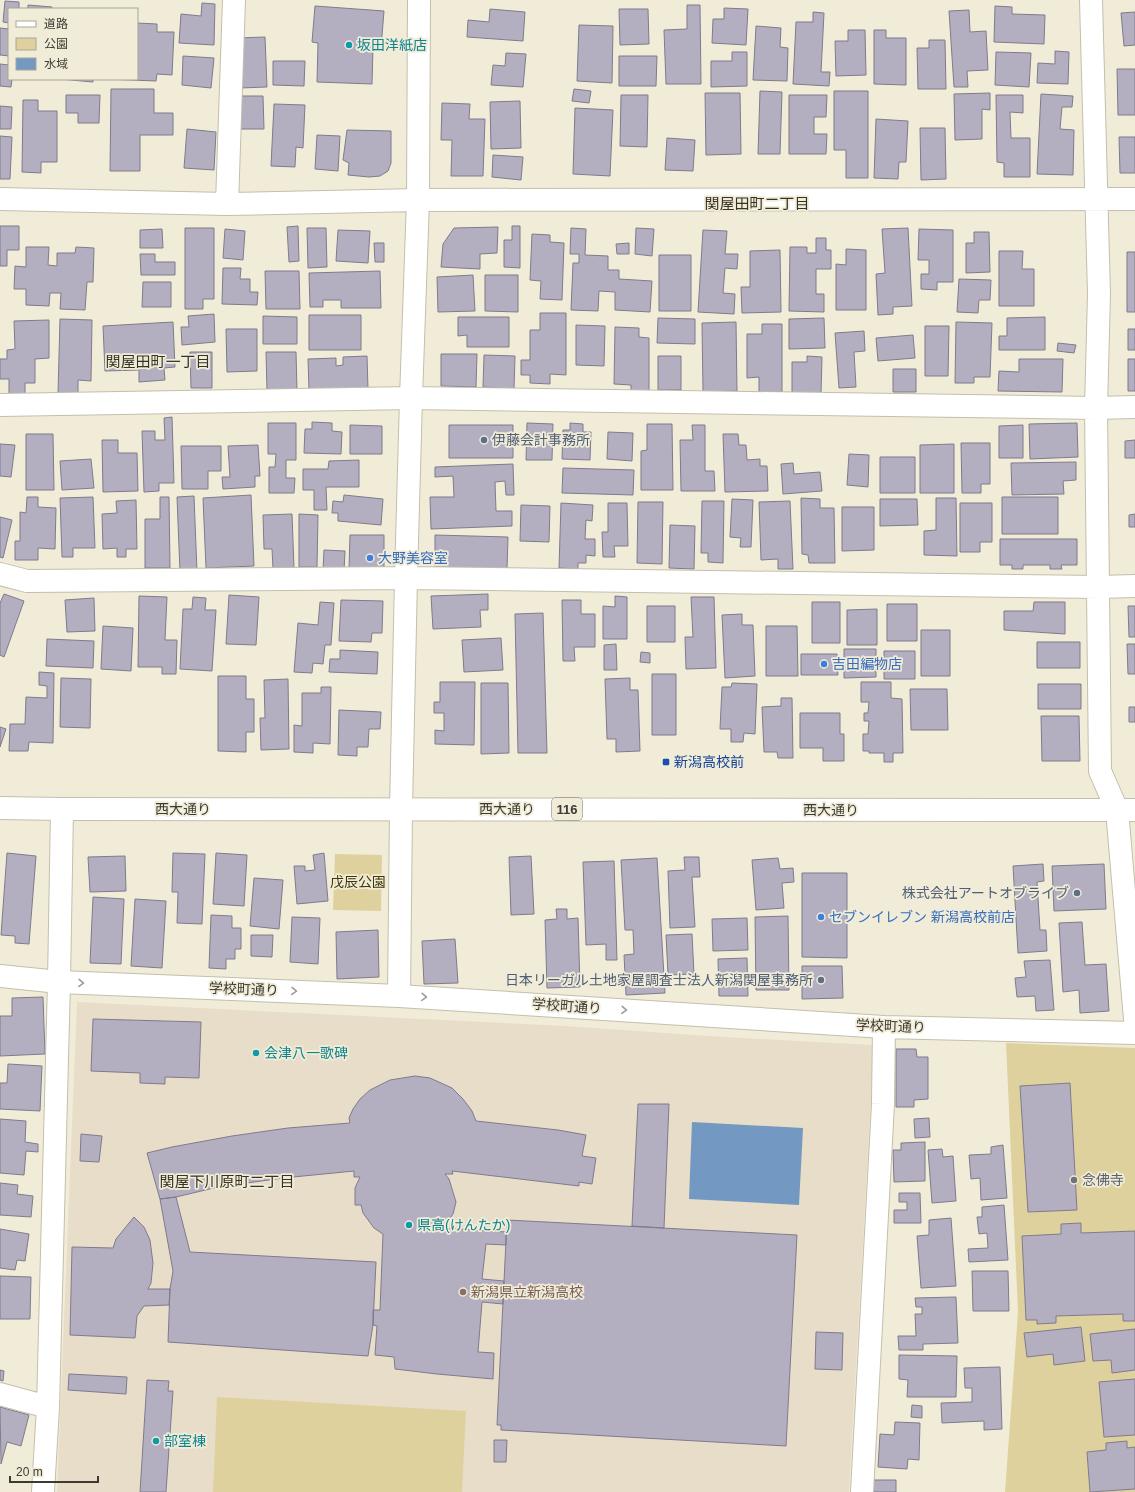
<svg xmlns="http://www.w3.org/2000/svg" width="1135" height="1492" viewBox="0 0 1135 1492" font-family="Arial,'Noto Sans JP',sans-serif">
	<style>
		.education { fill: #e8ddc9 }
		.green { fill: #dfd19d }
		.water { fill: #7399c2 }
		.building { fill: #b3afc1; stroke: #7f7b8c }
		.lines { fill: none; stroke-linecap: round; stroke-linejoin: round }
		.minor-casing { stroke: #c3bfac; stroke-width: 24 }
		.highway-casing { stroke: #c3bfac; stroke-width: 24 }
		.minor { stroke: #fff; stroke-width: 22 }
		.highway { stroke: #fff; stroke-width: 22 }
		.oneway { stroke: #9e9c98 }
		.culture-dot { fill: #0f9aa8; stroke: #f1ecd8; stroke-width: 1.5 }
		.service-dot { fill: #5c6f8a; stroke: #f1ecd8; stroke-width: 1.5 }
		.shop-dot { fill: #3f7fe0; stroke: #f1ecd8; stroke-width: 1.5 }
		.transit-dot { fill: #1a4fb4; stroke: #f1ecd8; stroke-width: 1.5 }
		.worship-dot { fill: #6b7280; stroke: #f1ecd8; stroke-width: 1.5 }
		.education-dot { fill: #8d6e63; stroke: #f1ecd8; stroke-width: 1.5 }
		.labels { text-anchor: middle; stroke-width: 3.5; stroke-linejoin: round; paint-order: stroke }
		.shield { fill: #f1ecd8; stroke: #726f64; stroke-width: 1 }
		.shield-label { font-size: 13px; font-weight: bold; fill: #3c3a32 }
		.culture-label { font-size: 14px; fill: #0d838f; stroke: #f1ecd8; text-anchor: start }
		.service-label { font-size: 14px; fill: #4e5e75; stroke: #f1ecd8; text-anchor: end }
		.shop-label { font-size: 14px; fill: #366cbe; stroke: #f1ecd8; text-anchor: start }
		.transit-label { font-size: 14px; fill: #164399; stroke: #f1ecd8; text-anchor: start }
		.street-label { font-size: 14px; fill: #3c3a32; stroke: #f1ecd8 }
		.park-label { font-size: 14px; fill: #3f3507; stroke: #f1ecd8 }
		.worship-label { font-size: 14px; fill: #5b616d; stroke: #f1ecd8; text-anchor: start }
		.education-label { font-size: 14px; fill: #785e54; stroke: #f1ecd8; text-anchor: start }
		.neighbourhood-label { font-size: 15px; fill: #373323; stroke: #f1ecd8 }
	</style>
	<rect width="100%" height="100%" fill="#f1ecd8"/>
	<path class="education" d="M77,1002l488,24 158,11 151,8 -25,447h-792z"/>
	<path class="green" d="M335,854l47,1 -1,56 -48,-1z
		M1006,1043l129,5v444h-130l13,-180z
		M217,1397l249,14 -4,81h-249z"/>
	<path class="water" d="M692,1122l111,6 -4,77 -110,-6z"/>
	<path class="building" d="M5,1l14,1v7h-10v14l-6,-1z
		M202,3l13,1 -1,41 -35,-2 2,-29 20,2z
		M28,5l24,2v2h-24z
		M687,5h13l1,79h-35l-2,-54 23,-1z
		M315,6l69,5 -3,37 -8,-1 -1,37 -55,-2 1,-39 -6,-1z
		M995,6l17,1v7l33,1 -1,29 -50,-2z
		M724,8l24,1 -2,36 -34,-2 1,-24h11z
		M490,9l35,3 -2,29 -56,-4 1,-17 21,2z
		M619,9h29l1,35 -29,1z
		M969,10l1,22 16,-1 2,39 -21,1 1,16h-14l-5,-76z
		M813,12l11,1 -3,59h9l-1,14 -36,-2 3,-62h17z
		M1135,12v33l-11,1 -3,-33z
		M137,23l20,1v8h17l-2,43 -15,-1 -1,7 -50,-2h31z
		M579,25l34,1 -1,57 -35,-2z
		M756,26l25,2 -1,19 8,1 -1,33 -34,-1z
		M0,28l9,1v27l-9,-1z
		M848,30h17l1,45 -30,1 -1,-35h13z
		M874,30h12v8h20v47l-32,-1z
		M265,37l2,50 -27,1 -2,-50z
		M929,40h16l1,49h-28l-1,-41h12z
		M1055,51l14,1 -1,32 -31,-1 1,-20 17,1z
		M732,52h15v34l-36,1v-26h21z
		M996,52l35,1 -2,34 -34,-2z
		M506,53l20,1 -3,33 -32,-2 2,-20 12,1z
		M183,56l31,2 -3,30 -29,-3z
		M619,56h38l-1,30h-37z
		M273,61h32l-1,25 -31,-1z
		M0,64l9,1v14h3l-1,8 -11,-1z
		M1117,69h18v46h-17z
		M60,79h33v3z
		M111,89h43v24h19v22h-33v36h-30z
		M574,89l17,2 -2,12 -17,-2z
		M760,91l22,1 -2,62h-22z
		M834,91h34v87h-22v-28h-12z
		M705,93h35l1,61 -35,1z
		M990,93v17l-8,-1v30l-27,1 -1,-46z
		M1041,94l32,2 -1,11h-10l-2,22 14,1 -1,45 -36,-1z
		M66,95h34l-1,28h-21v-10h-12z
		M621,95h27l-1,52 -27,-1z
		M789,95h38l-1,22h-12v17h13l-1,20h-37z
		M996,95h27v18l-13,-1 1,26h19v39h-26v-14l-7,-1z
		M237,96h26l1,33h-27z
		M23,100h15v11h19v51h-16v11l-19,-1z
		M520,101l1,47 -30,1 -1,-47z
		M442,103l28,1 -1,15h16l-2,57h-32l1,-36h-11z
		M274,104l31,1 -2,43 -7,-1 -1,20 -24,-1z
		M0,106l12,1 -1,22h-11z
		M575,108l38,2 -3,66 -37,-2z
		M876,119l32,2 -2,41h-7l-1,17 -24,-1z
		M920,128h25l1,51 -25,1z
		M187,129l29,3 -2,38 -30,-2z
		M347,130l44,1v32l-3,8 -8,5 -11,1 -21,-2 1,-12 -6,-3z
		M317,135l23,1 -2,35 -23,-2z
		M0,136l12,1 -2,42h-10z
		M1119,137h16v36h-15z
		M667,138l28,2 -2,31 -28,-1z
		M493,155l30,2 -2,23 -29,-3z
		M0,226h19v24h-12v16h-7z
		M298,226l1,35 -10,1 -2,-35z
		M512,226h8v42l-16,-1v-27h8z
		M498,227l-1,26 -17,1v15l-39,-2 2,-23 11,-16z
		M185,228h29v71h-11v10h-18z
		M307,228h19l1,39 -19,1z
		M571,228l15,1 -1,26 23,1v14h11v9l33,2 -2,31 -35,-2v-18l-16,-1 -1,20 -27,-1 2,-47h6v-9h-9z
		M636,228l18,1 -2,27 -17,-2z
		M908,228l4,78 -19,1v7l-15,1 -2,-41 9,-1 -3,-44z
		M162,229l1,19h-23v-18z
		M225,229l20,2 -2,29 -20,-2z
		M919,229l34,1v52h-16v8l-16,-1v-15h8v-14h-11z
		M338,230l32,1 -2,32 -32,-2z
		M703,230l24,1 -2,23h13l-1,15 -12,-1 -2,25 12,1 -1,20 -36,-2z
		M974,232h15l1,40 -24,1v-30h8z
		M532,234l18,1v7l14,1 -2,57 -22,-1 1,-18 -11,-1z
		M816,238h10v12h5v19h-15v25h8v18l-35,-1 1,-64h17v6h9z
		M374,243h10v19h-9z
		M629,243v11h-12l-1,-10z
		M26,247h23l-1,18 9,1v-13h18l1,-6 18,1 -1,34h-6l-2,28 -25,-1 1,-16h-11l-1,13 -23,-1v-16h-12l1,-23 11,1z
		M846,249l20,1v60h-30v-46l10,1z
		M780,250l1,62 -39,1 -1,-26h9v-36z
		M999,251h24l-1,18h12v37h-35z
		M1127,252h8v60h-8z
		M140,254h15v8h20v13h-34z
		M659,255h32v56h-32z
		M223,268h18l-1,11h10v13h8l-1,13 -35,-1z
		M265,271h34l1,38h-34z
		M380,271l1,37h-40v-8h-18v7h-13l-1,-34z
		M473,275l2,36 -37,1 -1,-35z
		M485,275h33v37l-33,-1z
		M959,279l32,1 -1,20h-11l-1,13 -21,-1z
		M143,282h28v25h-29z
		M540,313h26v62l-16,-1v10l-20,-1v-8h-9v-15h9v-30h10z
		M214,314l1,28 -33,3 -1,-18h8l-1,-11z
		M309,315h52v35h-52z
		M263,316l34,1v27h-34z
		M458,317h51v30h-42v-12l-9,1z
		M1045,317v33h-46v-14h8v-18z
		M658,318l37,1v25l-38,-1z
		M824,318l1,30 -36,1v-30z
		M60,319l32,1 -1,61 -13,-1v14h-20z
		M49,320v38l-14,1v24h-10v13l-16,1v-18h-9v-20h7v-9l8,-1 -1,-28z
		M173,322l2,45 -11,1 1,12 -26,2v-12l-34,1 -2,-45z
		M736,322l1,69 -34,1 -1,-69z
		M956,322l36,1 -2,54h-16v6h-19z
		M762,324h20v68h-23v-15l-12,1v-44h15z
		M576,325l29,1 -1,40 -28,-1z
		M925,326h24l-1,50h-23z
		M615,327l24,1v9l10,1v53h-18v-6l-17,-1z
		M226,329h31v42l-30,1z
		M1128,329h7v21h-7z
		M864,331l1,20 -11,1 2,35 -17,1 -4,-55z
		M913,335l2,23 -37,3 -2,-23z
		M1058,343l18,2 -2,8 -17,-2z
		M190,352h22v36h-21z
		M266,352h30l1,38 -30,1z
		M441,354h36l-1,33 -35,-1z
		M484,355l31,1 -1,33 -31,-2z
		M367,356l1,33 -59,1 -1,-31 28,-1v8l7,-1v-8z
		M658,356h23v34h-23z
		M807,356l15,1 -1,37 -29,-1v-31h15z
		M1019,359h44l-1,33 -64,-1 1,-20 20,1z
		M1128,359h7v32h-7z
		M893,369h23v23h-23z
		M172,417l2,66h-15v8l-15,1 -2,-61h13v9h10l-1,-22z
		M312,422l20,1v8l10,1 -1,22 -37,-1 1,-24h7z
		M268,423h28v37h-10v18h9l-1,15h-25v-26h6l1,-13h-8z
		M527,423l26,1 -1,36h-26z
		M570,423l13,1v8h8l-1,28 -28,-1 1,-29h7z
		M1077,423l1,34 -48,2 -1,-35z
		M647,424h25l1,66h-32v-39l6,-1z
		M350,425l32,1v28h-32z
		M449,425h64v33h-64z
		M692,425h13v46h9l1,20h-34l-1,-51h13z
		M1023,425v33h-24v-32z
		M608,432l25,1 -1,28 -25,-2z
		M26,434h27l1,56h-28z
		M723,434h15l1,11h7l1,15 13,-1v7h7l1,25 -43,1z
		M102,440h16v13h19l1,38 -35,1z
		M1135,440v18h-10v-17z
		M961,443h29v41h-9v9h-19z
		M0,444l15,1 -4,32 -11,-1z
		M954,444v49h-34v-48z
		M258,445l2,31h-5v11l-32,2 -1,-12h8l-2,-31z
		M181,446h40v25h-13v18h-26z
		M849,454l20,1 -1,32 -21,-2z
		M880,457h35v36h-35z
		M91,459l3,29 -32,2 -2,-29z
		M359,460v27h-33l1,23h-13v-20h-11v-21h25l1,-8z
		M1076,462v18l-13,1 1,13 -52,1 -1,-32z
		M793,463l1,11 26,-2 2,19 -39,3 -2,-30z
		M513,464l1,31h-8l-1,-14 -10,1 1,29h16v15l-81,3 -1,-32h24l-1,-21 -18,1v-10z
		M563,468l71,2 -1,25 -71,-2z
		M251,495l3,71 -48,2 -3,-70z
		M344,495l39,4 -2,26 -43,-4v-8h-6l1,-12 10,1z
		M194,496l3,76h-17l-3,-75z
		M27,497h11v10l18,1 -1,41 -17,-1v12h-23v-19h5v-29l6,1z
		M93,497l2,51h-22v9h-11l-2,-59z
		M160,497h9l1,71h-25v-49h15z
		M1002,497h56v37h-56z
		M801,498l19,1v9h14l1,55h-26l-1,-8 -6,-1z
		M936,498h20l1,58 -33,-1v-24l12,-1z
		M732,499l21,1 -2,47h-11l1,-9 -11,-1z
		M880,499h37l1,26 -38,1z
		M136,500l1,49h-11v8h-9v-9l-14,1 -1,-35 15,-1 -1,-12z
		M702,501h22l-1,62 -15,-1v-9h-7z
		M790,501l3,68h-15v-10l-17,1 -2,-58z
		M638,502h25l-1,62 -25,-1z
		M561,503l32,2 -1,16 -6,-1 -1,19h10v17l-9,-1v8h-8v6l-19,-1z
		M608,503h19l1,43h-14l1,11h-12l-1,-25h6z
		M960,503h32v39h-12v10h-20z
		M521,505l29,1 -1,36 -29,-1z
		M842,507h32v43l-32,1z
		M292,514l2,54 -21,1 -1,-20h-8l-1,-34z
		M299,514l19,1 -1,52h-18z
		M1135,514v13h-6v-12z
		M0,517l12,3 -9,38 -3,-1z
		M670,525l25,1 -1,43 -25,-1z
		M350,535h34v35l-35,-1z
		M435,535l73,2 -1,32 -72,-1z
		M1000,539h77v26h-16l1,4h-12v-4h-27v4h-11v-4h-12z
		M324,550l21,1 -1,20 -21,-1z
		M4,594l20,7 -20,56 -4,-2v-52z
		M488,594v16h-8l1,17 -48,2 -2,-33z
		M229,595l30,2 -3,48 -30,-1z
		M139,596l28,1 -2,43h12l-1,34h-14v-7h-24z
		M615,596l12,1v42h-24v-33l12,1z
		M193,597l13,1 -1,12h11l-4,61 -32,-2 3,-60h9z
		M691,597h23l2,71 -30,1 -1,-32h8z
		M94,598l1,33 -28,1 -2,-32z
		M341,600l42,1 -1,32h-10l-1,9 -32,-1z
		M562,600h19v14h14v33h-21l1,14h-12z
		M320,602l14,1 -3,42h-6l-2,19 -10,-1 -1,10 -18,-1 4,-49 20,2z
		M812,602h28v41h-28z
		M1034,602h31v32l-61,-4v-19h29z
		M887,604h30v37h-30z
		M647,606h28v36h-28z
		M1128,606h7v31h-6z
		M877,609v36h-30v-35z
		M543,613l4,140h-29l-3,-139z
		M742,614v11h11l2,51 -30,2 -3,-63z
		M103,626l30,2 -2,43 -30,-2z
		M766,626h31l1,50h-32z
		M921,630h29v46h-29z
		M501,638l2,32 -39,2 -2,-32z
		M47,639l47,2 -1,27 -47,-2z
		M1037,642h43v26h-43z
		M616,644l1,26h-13v-25z
		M1127,644h8v30h-7z
		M844,649h32v28l-32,1z
		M340,650l38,2 -1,22 -48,-2 1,-13h10z
		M884,651h31v28h-31z
		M641,652l9,1v10l-10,-1z
		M801,654h36l1,21h-37z
		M39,672l15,1 -1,70 -24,-1 -1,9h-19l1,-27h15l1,-27 21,1v-12l-8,-1z
		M652,674h24v61h-24z
		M218,676h28v23h8v33h-8v20l-28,-1z
		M61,678l30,1 -1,49 -30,-1z
		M630,678v12h8l2,61 -24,1v-13h-9l-2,-60z
		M288,679l1,70 -28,1 -1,-32h5l-1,-38z
		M440,682h35l-1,63 -39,-1v-14l9,1v-18h-10v-11h6z
		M861,682h30v16l11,1 1,54h-10v9h-9v-9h-15v-2h-6v-17h5l1,-13h-5v-8h4l1,-11h-8z
		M481,683h27l1,70 -28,1z
		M732,683l25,1 -2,50 -11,-1 -1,9h-12v-13h-11l2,-42h9z
		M1038,684h43v25h-43z
		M321,687h10l-1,57 -17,-1v10l-19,-1v-27l8,1v-33h19z
		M910,689h37l1,41h-37z
		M781,698h11l1,60h-15l-1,-6h-13l-2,-45 19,-1z
		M1129,707h6v15h-6z
		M339,710l42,2 -1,17h-11l-1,18h-11v9l-19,-1z
		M800,713h40v21h4v27h-21v-13h-23z
		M1041,716h38l1,45h-38z
		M0,727l6,2 -6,18z
		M7,853l29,3 -7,88 -14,-1v-7l-14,-1z
		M173,853l32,1 -3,70 -25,-1 1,-31h-6z
		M216,853l31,2 -3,51 -31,-2z
		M324,853l4,48 -31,3 -3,-38h11v5l10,-1 -2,-15z
		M125,856l1,35 -36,1 -2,-35z
		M531,856l3,58 -23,1 -2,-58z
		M684,857h15l1,20h-8l3,50 -25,1 -2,-57 17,-1z
		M657,858l8,135 -39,2 -2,-40 10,-1 -1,-24h-8l-4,-70z
		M778,858l2,11 13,-1 1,14 -12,1 2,25 -28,2 -4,-50z
		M614,861l3,99h-11v-16l-20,1 -3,-83z
		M1043,864l1,17 -7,1 3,48h6l1,21 -29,2 -5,-87z
		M1104,864l2,45 -52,2 -2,-45z
		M802,873h45v85l-45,-1z
		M254,878l29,2 -4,49 -29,-3z
		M93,897l31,2 -3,65 -31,-1z
		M135,899l31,2 -4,67 -31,-2z
		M556,909h11v10l11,-1 2,69 -33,1 -2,-68 12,-1z
		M211,915l21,1v12h9v21h-6v10h-9v10l-17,-1z
		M788,916l1,74h-33l-1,-73z
		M292,917l28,1 -2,46 -28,-2z
		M747,918l1,32 -35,1 -1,-32z
		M1082,922l3,43 21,-1 3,47 -29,2 -1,-23 -16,2 -4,-69z
		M378,930l1,47 -42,2 -1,-47z
		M692,934l2,40 -26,1 -2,-40z
		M251,935h22l-1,22 -21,-1z
		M455,939l3,44 -34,1 -2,-43z
		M747,958l1,38h-29l-1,-37z
		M1050,960l4,50 -18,1 -1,-15 -18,1 -2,-19 11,-1 -2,-16z
		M802,966h40l1,32 -41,1z
		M43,997l2,57 -45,2v-40h12v-18z
		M93,1019l108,3 -2,56 -34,-1v7l-25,-1v-10l-49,-2z
		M896,1049h20l1,8h11v42l-14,1v7h-18z
		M8,1064l34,2 -2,45 -40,-2v-26h7z
		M415,1076l15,2 22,10 11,11 9,12 4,10 82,9 28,5 -4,21 14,2 -4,26 -13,-2v4l-127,-15 1,3h-8l4,5 7,23 -3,12 -10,14 63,4v13l-20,-1 -4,35 22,2 -1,23 -21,-2 -4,50 16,1 -1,26 -56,-5 -42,-5 -1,-12 -19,-2 2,-29 -4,-1v-15h7l3,-76 -9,-6 -11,-15 -2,-8h-6v-17l5,-11h-6v-6l-71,7 -65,9 -42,10 -16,2 -13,-46 25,-6 60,-11 56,-8 62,-5 -1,-5 4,-9 7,-10 10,-9 20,-10z
		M1070,1083l7,127 -49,2 -8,-126z
		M638,1104h31l-5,124 -32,-2z
		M929,1118l1,19 -15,1 -1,-19z
		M0,1119l26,2 -1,21 13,2v8l-12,-1 -2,24 -24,-2z
		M81,1134l21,2 -3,26 -19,-1z
		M925,1142v39l-31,1 -1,-32h8v-7z
		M1003,1145l4,53 -26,2 -1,-22 -9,1 -2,-24 22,-1v-7z
		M942,1149l1,8 10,-1 3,45 -24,2 -4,-53z
		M0,1183l18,2 -1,9 16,2 -2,21 -31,-2z
		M899,1193h21l1,30h-27v-13h13v-8h-8z
		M176,1197l14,55 186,10 -3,63 -5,31 -200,-14 2,-53 3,-18 -13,-72z
		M1004,1205l4,55 -39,2 -1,-13 20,-1 -1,-15 -8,1 -2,-17h5v-10z
		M134,1217l10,10 6,13 3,23 -2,20 -3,6h22l-1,16 -25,1 -7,10 -2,22 -65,-3 2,-88 41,1 3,-9z
		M951,1218l5,68 -35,2 -4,-52 12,-1v-15z
		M507,1220l290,15 -11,211 -285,-16v-5h-4z
		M1081,1223v10l54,-2v90h-12v-7l-67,2v7l-19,1v-4h-11l-4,-84 39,-2v-10z
		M0,1229l29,5 -4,27 -8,-1 -2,10 -15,-2z
		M972,1271h36l1,40h-36z
		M0,1276l31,1 -1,42h-30z
		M956,1297l2,46 -35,1v6h-24l-1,-14h18l-1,-22h7v-7h-6l-1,-9z
		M1081,1327l4,34 -31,4 -1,-11 -26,3 -3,-24z
		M1135,1329v41l-23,3 -1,-13 -18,1 -3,-27z
		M816,1332l27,1 -1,37 -27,-1z
		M899,1355l58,1 -1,41h-49l1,-17 -9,-1z
		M1000,1367l2,62 -18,1v-9l-42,2 -1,-20 31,-1v-14h-7l-1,-20z
		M0,1370l4,1 -1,10 -3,-1z
		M69,1374l58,3 -1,17 -58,-4z
		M1135,1379v56l-31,2 -5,-55z
		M147,1380l22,1 -1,10h5l-7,101h-26z
		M912,1405l10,1v12l-11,-1z
		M0,1407l29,8 -8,31 -14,-4 -6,22z
		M895,1422l25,1 -1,37 -11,-1 -1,10 -29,-2 2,-33 14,1z
		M494,1440h13l-1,22h-12z
		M1127,1441v7l8,-1v42l-45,3 -3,-40 19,-2v-7z
		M872,1480h24v12h-24z"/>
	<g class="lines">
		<defs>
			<path id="minor" d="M1091,0l8,294 -3,114 4,363 17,39 18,209
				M0,199l227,5 191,-4 717,-1
				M227,204l7,-204
				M0,405l411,-7 685,10 39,-1
				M0,574l27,7 379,-3 693,9 36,-1
				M0,976l59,6 340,14 485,31 251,6
				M399,996l2,-187 5,-231 5,-180 7,-198 1,-200
				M0,1394l48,13
				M43,1492l5,-85 11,-425 3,-173
				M862,1492l21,-388 1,-77"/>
			<path id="highway" d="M0,808l62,1 1073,1"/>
		</defs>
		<use href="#minor" class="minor-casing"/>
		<use href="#highway" class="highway-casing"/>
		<use href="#minor" class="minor"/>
		<use href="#highway" class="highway"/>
	</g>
	<defs><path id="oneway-chevron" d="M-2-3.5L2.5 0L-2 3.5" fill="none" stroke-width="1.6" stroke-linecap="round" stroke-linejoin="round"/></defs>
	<g class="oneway">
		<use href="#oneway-chevron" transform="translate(81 983) rotate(2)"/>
		<use href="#oneway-chevron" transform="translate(294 991) rotate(2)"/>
		<use href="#oneway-chevron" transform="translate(424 997) rotate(4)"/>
		<use href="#oneway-chevron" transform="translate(624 1010) rotate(4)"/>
	</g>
	<g class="culture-dot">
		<circle cx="349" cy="45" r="4"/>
		<circle cx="256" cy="1053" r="4"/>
		<circle cx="409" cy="1225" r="4"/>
		<circle cx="156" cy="1441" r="4"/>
	</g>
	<g class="service-dot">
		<circle cx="484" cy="440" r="4"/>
		<circle cx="1077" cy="893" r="4"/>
		<circle cx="821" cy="980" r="4"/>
	</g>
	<g class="shop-dot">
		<circle cx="370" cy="558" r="4"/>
		<circle cx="824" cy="664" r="4"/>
		<circle cx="821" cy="917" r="4"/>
	</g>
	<rect class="transit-dot" x="662" y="758" width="8" height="8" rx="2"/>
	<circle class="worship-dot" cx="1074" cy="1180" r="4"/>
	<circle class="education-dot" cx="463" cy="1292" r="4"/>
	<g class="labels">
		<rect class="shield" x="552" y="798" width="30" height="22" rx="3"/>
		<g class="shield-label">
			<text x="567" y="814">116</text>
		</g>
		<g class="culture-label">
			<text x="357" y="50">坂田洋紙店</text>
			<text x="264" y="1058">会津八一歌碑</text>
			<text x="417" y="1230">県高(けんたか)</text>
			<text x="164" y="1446">部室棟</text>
		</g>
		<g class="service-label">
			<text x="492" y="445" text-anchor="start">伊藤会計事務所</text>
			<text x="1069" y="898">株式会社アートオブライブ</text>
			<text x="813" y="985">日本リーガル土地家屋調査士法人新潟関屋事務所</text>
		</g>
		<g class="shop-label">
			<text x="378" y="563">大野美容室</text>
			<text x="832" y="669">吉田編物店</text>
			<text x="829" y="922">セブンイレブン 新潟高校前店</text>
		</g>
		<g class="transit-label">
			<text x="674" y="767">新潟高校前</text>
		</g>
		<g class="street-label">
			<text x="183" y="814">西大通り</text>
			<text x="507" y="814">西大通り</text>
			<text x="831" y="815">西大通り</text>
			<text transform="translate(244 989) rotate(2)" y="5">学校町通り</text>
			<text transform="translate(567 1006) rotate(4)" y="5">学校町通り</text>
			<text transform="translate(891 1026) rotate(2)" y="5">学校町通り</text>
		</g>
		<g class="park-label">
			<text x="358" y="887">戊辰公園</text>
		</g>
		<g class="worship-label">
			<text x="1082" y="1185">念佛寺</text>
		</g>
		<g class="education-label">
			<text x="471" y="1297">新潟県立新潟高校</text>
		</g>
		<g class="neighbourhood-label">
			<text x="757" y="209">関屋田町二丁目</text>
			<text x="158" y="367">関屋田町一丁目</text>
			<text x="227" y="1187">関屋下川原町二丁目</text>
		</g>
	</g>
	<rect x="8" y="8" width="130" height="72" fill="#f1ecd8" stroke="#a9a596"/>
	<rect x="16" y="21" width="20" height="6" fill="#ffffff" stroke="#a9a596"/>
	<text x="44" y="28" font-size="12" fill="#3c3a32">道路</text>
	<rect x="16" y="38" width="20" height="12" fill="#dfd19d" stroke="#a9a596"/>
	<text x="44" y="48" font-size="12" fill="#3c3a32">公園</text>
	<rect x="16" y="58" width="20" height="12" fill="#7399c2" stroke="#a9a596"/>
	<text x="44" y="68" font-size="12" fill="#3c3a32">水域</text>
	<path d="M10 1476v6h88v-6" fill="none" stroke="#3c3a32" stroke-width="2"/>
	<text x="16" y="1476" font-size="12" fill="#3c3a32" stroke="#f1ecd8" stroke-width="3" paint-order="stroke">20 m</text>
</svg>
